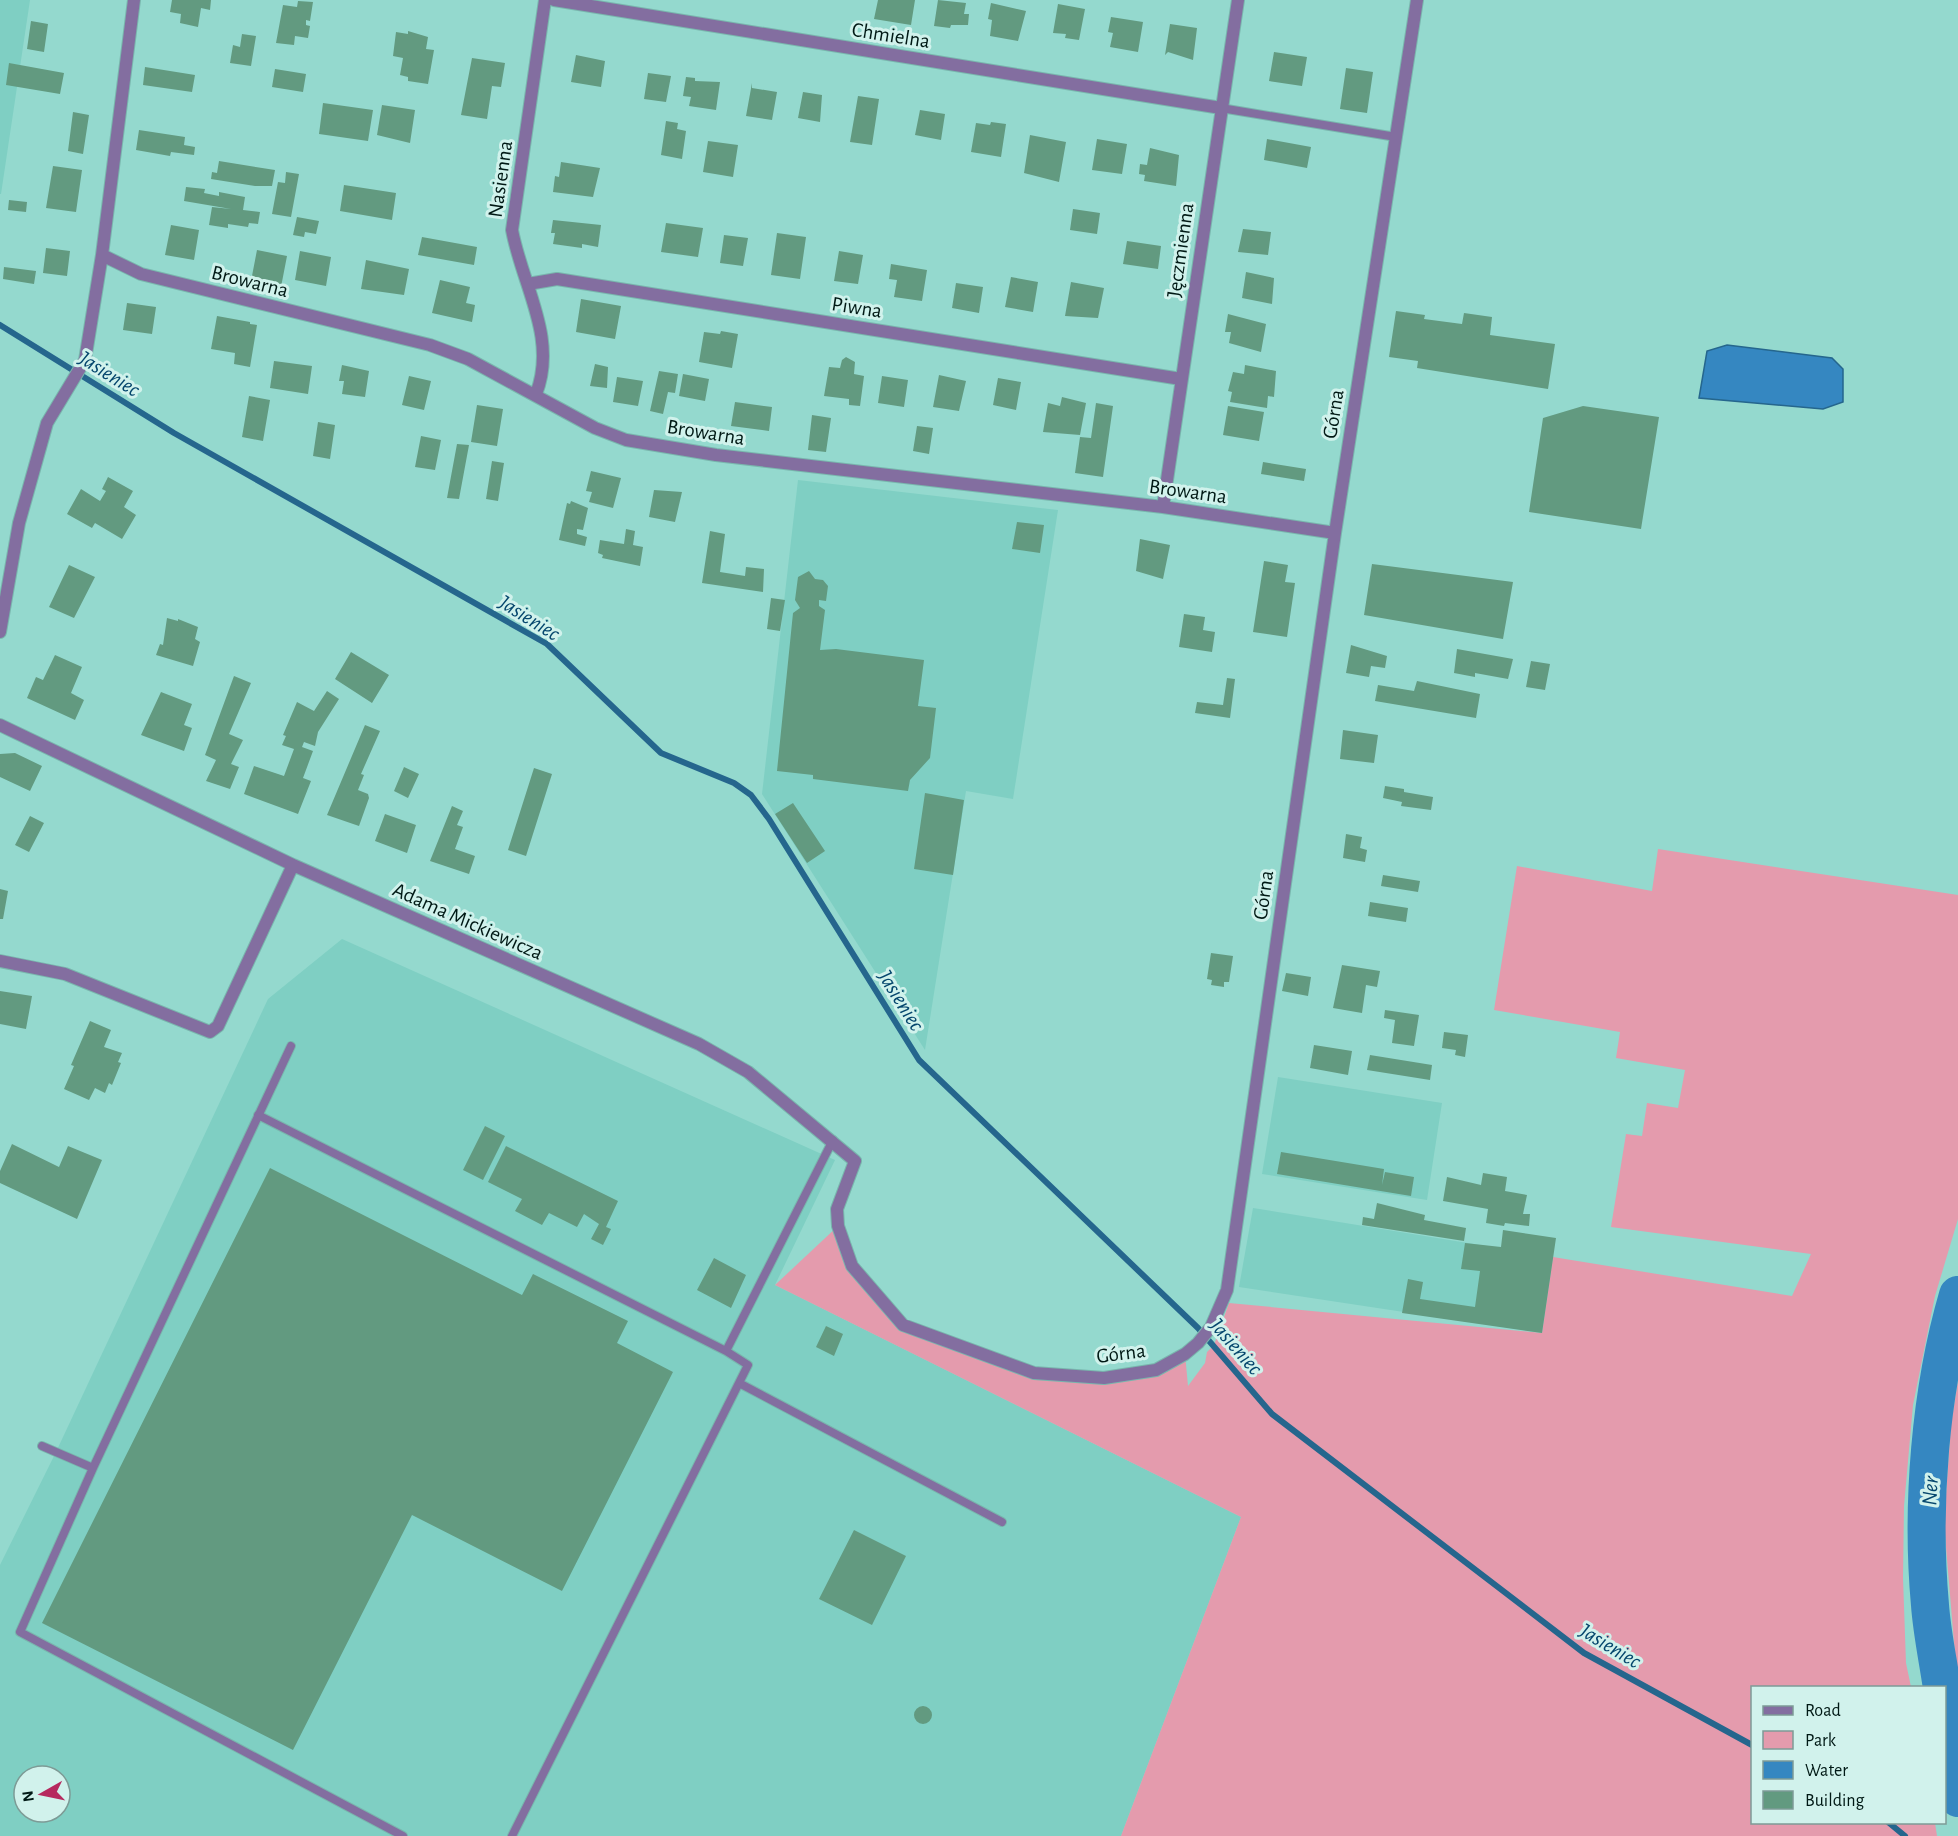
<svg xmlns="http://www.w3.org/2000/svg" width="1958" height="1836" viewBox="0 0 1958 1836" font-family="'Alegreya Sans',sans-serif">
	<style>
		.built { fill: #7fcfc3; fill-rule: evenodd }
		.green { fill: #e49bad }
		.water { fill: #3587c1; stroke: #25668d; stroke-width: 1.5 }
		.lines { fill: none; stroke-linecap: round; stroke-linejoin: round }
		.stream { stroke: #25668d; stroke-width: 6 }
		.river { stroke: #3587c1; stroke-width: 38 }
		.building { fill: #629a80 }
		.service-casing { stroke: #79b6ad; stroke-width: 10 }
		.minor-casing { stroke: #79b6ad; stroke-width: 14 }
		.service { stroke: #836ea0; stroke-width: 8 }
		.minor { stroke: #836ea0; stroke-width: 12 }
		.labels { text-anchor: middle; stroke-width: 6; stroke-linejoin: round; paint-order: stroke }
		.street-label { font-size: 21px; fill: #001915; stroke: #d1f2ec }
		.water-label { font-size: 22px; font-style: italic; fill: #05466d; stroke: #d1f2ec }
	</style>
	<rect width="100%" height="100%" fill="#94d9ce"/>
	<path class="built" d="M0,0h30l-29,194h-1z
		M798,480l260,30 -45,289 -47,-8 -41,259 -163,-256z
		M342,939l493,221 -60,125 466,232 -120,319h-1121v-271l56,-113 212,-453zM24,1776h36v36h-36z
		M1278,1077l164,26 -15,97 -165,-26z
		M1253,1208l300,49 -11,76 -303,-46z"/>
	<path class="green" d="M1658,849l300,46v324l-23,77 -22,109 -9,101 -1,72 3,85 5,24 -159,1v134l183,1 2,13h-816l120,-319 -466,-232 63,-59 14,40 51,59 131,48 70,5 52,-8 29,-16 3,32 17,-23 2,-11 7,-7 15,-42 313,30 11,-76 239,39 19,-42 -200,-27 15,-93 16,2 5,-33 31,5 7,-38 -69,-12 4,-26 -126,-22 23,-144 135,25z
		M1958,1381v309l-14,-167 7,-99z"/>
	<path class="water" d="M1727,345l105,13 11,11v33l-20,7 -124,-11 8,-47z"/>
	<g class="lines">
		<path class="stream" d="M0,325l174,108 373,211 114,109 73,30 17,12 18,24 150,241 279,268 74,86 312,239 168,92
			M1888,1822l17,14"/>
		<path class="river" d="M1942,1688c-4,-28 -10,-55 -12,-83 -9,-99 0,-214 28,-310
			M1944,1707l14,91"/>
	</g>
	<path class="building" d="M172,0h39l-1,10 -9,-2 -3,19 -18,-4 1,-9 -11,-2z
		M878,0h37l-4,25 -37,-6z
		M938,0l28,3 -2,11h5l-1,11h-17l-1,3 -16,-2z
		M298,1l15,1 -3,19 -4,-1v5l4,1 -2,12 -13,-2 -1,9 -18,-2 7,-38 14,2z
		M991,3l35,8 -8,30 -28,-5 2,-16 -4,-1z
		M1058,4l27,5 -6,31 -14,-2 1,-4 -13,-1z
		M1111,17l32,5 -5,30 -28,-5 3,-14 -5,-1z
		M31,21l17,3 -4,28 -17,-3z
		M1170,24l27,4 -4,32 -25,-8 -3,3z
		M408,31l20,6 -2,12 8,1 -6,34 -20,-3v-4l-8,-2 3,-17 -10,-2 3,-24 12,2z
		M242,34l14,2 -5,30 -21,-3 3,-18 7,2z
		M1274,52l33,5 -5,29 -33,-5z
		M576,55l29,6 -4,26 -30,-5z
		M472,58l33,5 -4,24 -9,-1 -5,33 -26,-4z
		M9,63l55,10 -4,21 -54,-9z
		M145,67l50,8 -3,17 -49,-7z
		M1346,68l27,4 -6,41 -27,-4z
		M275,69l31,5 -3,18 -31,-5z
		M648,73l23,3 -5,26 -22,-3z
		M686,77l9,1v3l25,1 -4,28 -27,-4 2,-9 -8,-1z
		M752,83v5l25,4 -5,28 -26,-4z
		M803,92l19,3 -2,27 -22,-4z
		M858,96l21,3 -7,46 -22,-3z
		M323,103l50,7 -5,31 -49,-7z
		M382,105l33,5 -5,33 -33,-8z
		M920,110l25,4 -4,26 -26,-5z
		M73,112l16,3 -6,39 -15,-3z
		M666,121l12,2 -1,6 9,2 -4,28 -21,-4z
		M991,122l15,2 -5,33 -30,-5 5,-29 14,2z
		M139,130l46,7 -1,8 11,2 -1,8 -23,-3 -1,4 -34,-6z
		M1030,135l36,7 -7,40 -35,-9z
		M1097,139l30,5 -5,30 -30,-4z
		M1267,139l44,8 -4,21 -43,-8z
		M708,141l30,4 -5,32 -30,-5z
		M1150,148l29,7 -3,31 -32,-5 1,-6 -6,-1 1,-10 7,1z
		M219,161l56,9 -3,16h-17l-44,-7 1,-7 5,1z
		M561,162l39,6 -7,29 -40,-5 2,-16 4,1z
		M53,166l29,4 -6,42 -30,-4z
		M286,172l13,2 -8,43 -19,-3 6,-32 7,1z
		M344,185l52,8 -4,27 -52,-9z
		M186,187l19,2 -1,4 15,3v-4l26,5 -2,13 17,2 -2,12 -9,-1 -1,4 -20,-3v4l-19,-3 3,-18 19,2 -47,-8z
		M9,200l18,2 -1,10 -18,-2z
		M1073,209l27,4 -3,21 -27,-4z
		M297,217l22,4 -3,13 -11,-2 -1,5 -11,-2z
		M553,220l48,5 -3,22 -16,-3v4l-29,-4 2,-11h-4z
		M666,223l37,5 -5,29 -37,-5z
		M171,225l28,5 -5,30 -29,-5z
		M1243,229l28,3 -3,23 -30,-3z
		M777,233l29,4 -6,42 -29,-4z
		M724,235l24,3 -5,28 -23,-3z
		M422,237l55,10 -3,18 -56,-10z
		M1127,241l34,5 -3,23 -35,-5z
		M46,248l24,3 -3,25 -24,-3z
		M257,250l30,6 -6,31 -30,-6z
		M300,251l31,6 -5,29 -31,-6z
		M839,251l24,4 -5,29 -24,-3z
		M366,260l43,9 -5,26 -43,-6z
		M891,264l36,6 -5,31 -28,-4 3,-17 -8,-1z
		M4,267l32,4 -2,13 -31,-5z
		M1246,272l28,6 -2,26 -30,-6z
		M1011,277l27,5 -5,30 -28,-5z
		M440,280l30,7 -4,16 9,2 -3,17 -40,-9z
		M1071,282l33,6 -6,30 -33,-2z
		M956,283l27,4 -4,26 -27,-5z
		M581,299l40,7 -6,33 -39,-7z
		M127,303l29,4 -4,27 -29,-4z
		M1396,311l29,4 -1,4 38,5 2,-11 28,4 -2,18 65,9 -7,45 -131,-21 1,-7 -29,-4z
		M1228,314l38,10 -5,28 -32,-9 2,-11h-6z
		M217,316l33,6v2l7,1 -7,42 -16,-3 1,-11 -24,-4z
		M721,331l17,3 -6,34 -33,-6 5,-30 16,2z
		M846,357l9,5 -1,12 10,2 -4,30 -11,-1v-6l-25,-3 5,-29 11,1 2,-8z
		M274,361l38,5 -4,28 -38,-6z
		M595,364l13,3 -1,21 -17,-2z
		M342,365l27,6 -4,26 -23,-3 2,-13h-5z
		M1245,365l31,6 -2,26 -6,-1 -1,12 -37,-6 2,-10 -4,-1 5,-19 11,2z
		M659,371l19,3 -3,19 -7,-1 -5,22 -13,-3z
		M683,374l26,5 -4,22 -26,-5z
		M939,375l27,6 -7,30 -26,-4z
		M409,376l22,5 -7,29 -22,-5z
		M882,376l26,4 -4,27 -26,-4z
		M617,377l26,4 -5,25 -25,-4z
		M998,378l23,4 -5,28 -23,-5z
		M249,396l21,4 -7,41 -21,-4z
		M1062,397l24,6 -6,32 -37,-3 5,-29 12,3z
		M735,402l37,5 -3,24 -38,-5z
		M1096,403l17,3 -10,71 -28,-4 5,-36 11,1z
		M477,405l26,4 -6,37 -26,-4z
		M1228,406l36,6 -5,29 -36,-6z
		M1583,406l76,11 -18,112 -112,-17 14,-94z
		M812,415l19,3 -5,34 -18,-2z
		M318,422l17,3 -5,34 -17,-3z
		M917,426l16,2 -4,26 -16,-3z
		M421,436l20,4 -6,30 -20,-3z
		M457,444l12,1 -10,54 -12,-1z
		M492,461l12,2 -6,38 -12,-2z
		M1263,462l43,7 -2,12 -43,-7z
		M591,471l30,7 -8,30 -24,-6 3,-10 -6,-1z
		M108,477l25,14 -9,16 12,8 -14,24 -27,-16 -3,5 -25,-14 14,-25 19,12 6,-10 -4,-2z
		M654,490l28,2 -7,30 -26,-5z
		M571,501l17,7 -5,22 -6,-1v5l10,3 -2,9 -26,-6 8,-37 3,1z
		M1017,522l27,3 -4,28 -28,-4z
		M626,529l9,2 -2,14 10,2 -3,19 -38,-8 1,-3 -5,-2 2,-13 24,4z
		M710,531l15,3 -5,38 25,4 1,-9 18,2 -1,23 -61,-9z
		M1140,539l30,6 -7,34 -27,-8z
		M1264,561l24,4 -3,17 10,1 -8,54 -34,-5z
		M1372,564l141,18 -10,57 -139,-24z
		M69,565l26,12 -21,41 -25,-11z
		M809,571l6,8 8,1 5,6 -2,15 -7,-1v6l6,4 -5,40 16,-1 88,11 -6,46 18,2 -6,50 -20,22 -2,11 -95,-12v-4l-36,-4 16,-158 7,-5 -5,-8 3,-23z
		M771,598l14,2 -5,31 -13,-2z
		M1184,614l21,3 -2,13 12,2 -3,20 -33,-5z
		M167,618l11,3v-2l20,8 -3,12 5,3 -7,24 -37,-11 4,-11 3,1z
		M1351,645l36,11 -2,12 -14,-2 -2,11 -23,-4z
		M1457,649l56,10 -5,20 -33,-6v4l-21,-4z
		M351,652l38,23 -17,28 -37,-24z
		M55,655l27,12 -11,26 13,7 -9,20 -48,-22 9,-21 7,3z
		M1531,661l19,3 -5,26 -19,-3z
		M234,676l17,7 -22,51 14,6 -12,24 8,3 -9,22 -24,-8 10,-21 -11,-5z
		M1227,678l8,1 -5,39 -35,-5 2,-11 26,3z
		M1417,681l63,13 -4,24 -101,-17 3,-16 36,6z
		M327,691l12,8 -21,33 -3,14 -11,-4 -2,5 11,4 -10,27 8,3 -13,33 -54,-20 10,-28 30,10 10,-27 -12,-4 4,-9 -3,-1 14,-33 17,9z
		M161,692l31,12 -8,21 8,3 -8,23 -43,-16z
		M365,725l15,6 -19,43 3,1 -6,15 10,4 1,4 -10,28 -32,-11z
		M1343,730l35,5 -4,28 -34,-4z
		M15,753l27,13 -12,25 -30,-14v-23z
		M404,767l15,7 -11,24 -14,-7z
		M534,768l18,6 -26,82 -18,-6z
		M1385,786l19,3v3l29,5 -2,13 -30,-4 1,-4 -19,-4z
		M925,793l39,7 -11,75 -39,-6z
		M793,803l32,48 -18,12 -32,-49z
		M452,806l11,5 -6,14 6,2 -8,22 20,7 -6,18 -39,-13z
		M385,814l31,11 -9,28 -32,-12z
		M30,816l14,7 -15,29 -14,-7z
		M1346,834l16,3 -2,11 7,2 -2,12 -22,-4z
		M1383,875l37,6 -2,11 -37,-6z
		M0,889l8,2 -5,28h-3z
		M1370,902l38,6 -2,14 -38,-6z
		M1211,953l22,3 -4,26h-5v5l-13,-2 1,-5 -5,-1z
		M1342,965l38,6 -3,16 -11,-2 -4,28 -29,-5z
		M1286,973l25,4 -3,19 -26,-5z
		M0,991l32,5 -6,33 -26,-5z
		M1385,1010l34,5 -5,31 -22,-3 3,-23 -11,-2z
		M90,1021l21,9 -7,17 18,6 -4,9 3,1 -9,22 -3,-2 -4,10 -10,-5 -6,12 -25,-11 10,-23 -3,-1z
		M1444,1032l24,3 -3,22 -10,-2 1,-5 -14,-2z
		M1314,1045l38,6 -4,24 -38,-7z
		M1370,1055l62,10 -2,15 -63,-10z
		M485,1126l20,10 -22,44 -20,-10z
		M12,1144l47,23 9,-21 34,14 -25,59 -77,-36v-12z
		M506,1146l112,55 -12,26 5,2 -8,16 -12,-6 8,-15 -15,-10 -7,13 -28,-14 -7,12 -27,-14 7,-12 -34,-17z
		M1281,1152l103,17 -2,16 3,-13 29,5 -3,19 -134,-22z
		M270,1168l252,127 11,-21 95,47 -11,22 56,29 -111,219 -150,-76 -119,235 -251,-127z
		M1483,1173l24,4 -2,14 22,4 -4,19h7l-1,12 -24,-3 -1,3 -18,-3 2,-14 -45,-8 4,-24 34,8z
		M1377,1203l48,12 -1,5 42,8 -2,13 -102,-16 1,-8 11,2z
		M1503,1230l53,8 -14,95 -140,-20 6,-34 15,3 -3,17 55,8 5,-36 -19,-2 4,-26 36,4z
		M714,1258l32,17 -15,33 -34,-18z
		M826,1326l17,8 -9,22 -18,-9z
		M854,1530l52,26 -34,69 -53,-26z
		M914 1715a9 9 0 1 1 18 0a9 9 0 1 1-18 0Z"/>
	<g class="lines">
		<defs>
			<path id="service" d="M1221,108l175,29
				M258,1115l468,236
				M739,1383l263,139
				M42,1446l51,22 198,-422
				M93,1468l-73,164 383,204
				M512,1836l236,-471 -22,-14 107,-211"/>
			<path id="minor" d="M554,0l667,108
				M102,255l39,19 289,71 38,14 127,69 31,12 90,15 447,52 172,26
				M528,284l29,-5 624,100
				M536,394c22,-56 -14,-109 -24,-164l33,-230
				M1163,507l75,-507
				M0,632l19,-109 28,-100 38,-63 17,-105 32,-255
				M0,725l293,140 406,179 49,28 107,89 -18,48 1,17 14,40 51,59 131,48 70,5 52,-8 29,-16 13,-11 13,-16 16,-37 108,-757 82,-533
				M0,961l65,13 145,58 8,-6 75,-161"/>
		</defs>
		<use href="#service" class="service-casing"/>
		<use href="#minor" class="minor-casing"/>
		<use href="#service" class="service"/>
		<use href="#minor" class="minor"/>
	</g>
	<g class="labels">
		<g class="street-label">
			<text transform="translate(891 35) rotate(9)" y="7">Chmielna</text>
			<text transform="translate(500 179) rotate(-82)" y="7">Nasienna</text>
			<text transform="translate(1180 250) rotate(-82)" y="7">Jęczmienna</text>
			<text transform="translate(250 281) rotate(14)" y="7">Browarna</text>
			<text transform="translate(857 307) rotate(9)" y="7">Piwna</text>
			<text transform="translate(1333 414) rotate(-81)" y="7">Górna</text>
			<text transform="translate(706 432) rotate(9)" y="7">Browarna</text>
			<text transform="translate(1188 491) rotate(8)" y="7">Browarna</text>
			<text transform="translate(1263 895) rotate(-82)" y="7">Górna</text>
			<text transform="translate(468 921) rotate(24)" y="7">Adama Mickiewicza</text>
			<text transform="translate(1121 1353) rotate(-7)" y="7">Górna</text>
		</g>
		<g class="water-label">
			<text transform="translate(110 373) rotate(32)" y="8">Jasieniec</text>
			<text transform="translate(530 617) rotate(32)" y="8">Jasieniec</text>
			<text transform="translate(902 1000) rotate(58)" y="8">Jasieniec</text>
			<text transform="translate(1237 1346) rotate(49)" y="8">Jasieniec</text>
			<text transform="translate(1929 1491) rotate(-87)" y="8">Ner</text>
			<text transform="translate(1611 1645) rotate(31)" y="8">Jasieniec</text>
		</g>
	</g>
	<rect x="1751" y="1686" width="195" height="138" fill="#d1f2ec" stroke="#7d9b96" stroke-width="1.5"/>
	<rect x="1763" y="1706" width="30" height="9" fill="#836ea0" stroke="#7d9b96" stroke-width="1.5"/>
	<text x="1805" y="1716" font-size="18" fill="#001915">Road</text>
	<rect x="1763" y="1731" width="30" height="18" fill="#e49bad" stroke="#7d9b96" stroke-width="1.5"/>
	<text x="1805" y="1746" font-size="18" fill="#001915">Park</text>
	<rect x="1763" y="1761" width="30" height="18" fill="#3587c1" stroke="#7d9b96" stroke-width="1.5"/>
	<text x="1805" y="1776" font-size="18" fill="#001915">Water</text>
	<rect x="1763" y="1791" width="30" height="18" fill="#629a80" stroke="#7d9b96" stroke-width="1.5"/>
	<text x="1805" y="1806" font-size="18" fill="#001915">Building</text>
	<g transform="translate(42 1794) rotate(261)"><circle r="28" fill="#d1f2ec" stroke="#7d9b96" stroke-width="1.5"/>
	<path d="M0-4.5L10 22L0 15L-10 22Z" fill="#b6295e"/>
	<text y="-9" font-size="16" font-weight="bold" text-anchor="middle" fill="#001915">N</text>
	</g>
</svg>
